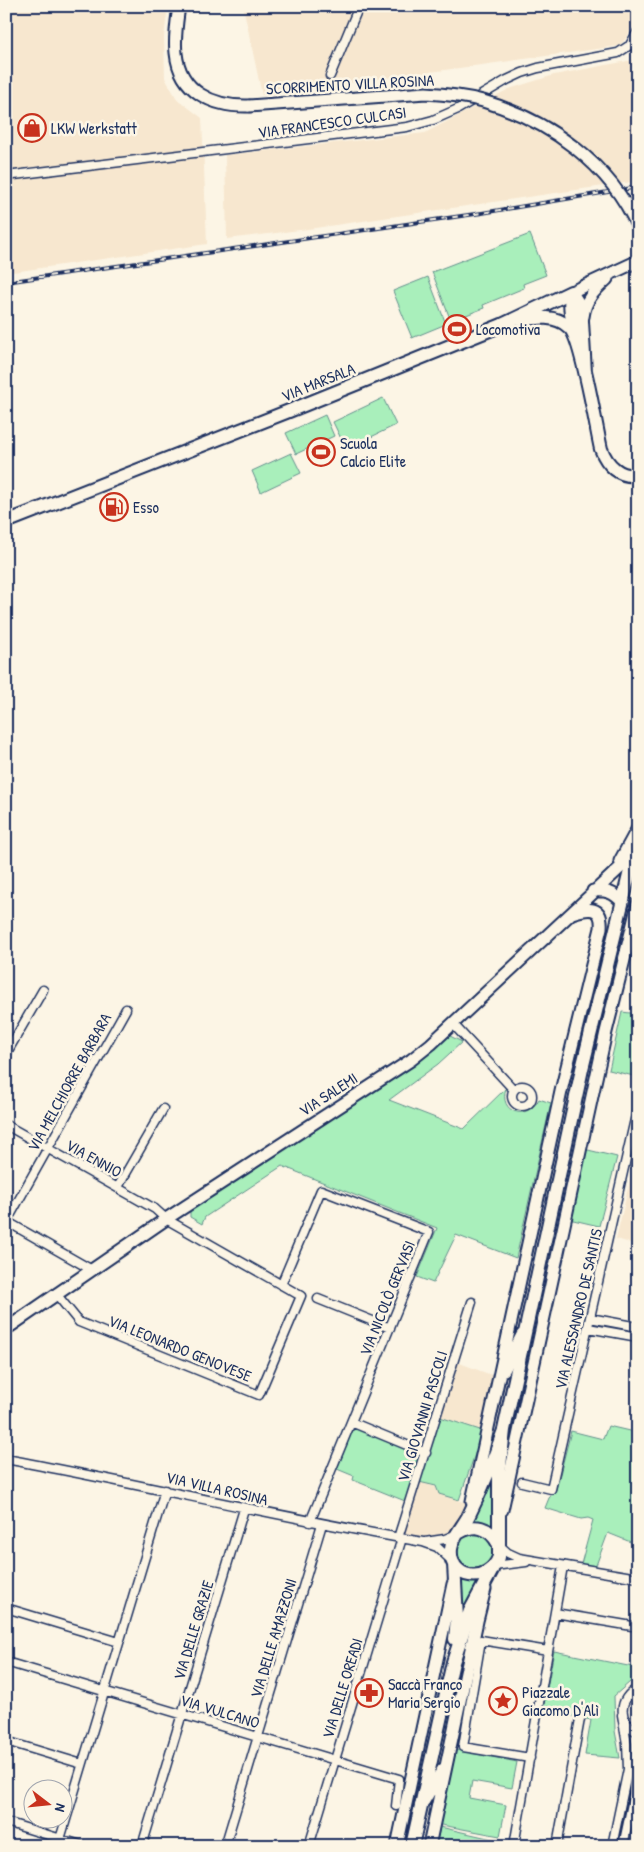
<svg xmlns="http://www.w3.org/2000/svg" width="644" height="1852" viewBox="0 0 644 1852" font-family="'Patrick Hand',sans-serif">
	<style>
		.built { fill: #f7e7cf }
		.green { fill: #a9efbb; stroke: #628f8c }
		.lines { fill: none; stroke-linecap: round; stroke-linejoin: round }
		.street-casing { stroke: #1b2f5e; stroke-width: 11 }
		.secondary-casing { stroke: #1b2f5e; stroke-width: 15 }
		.primary-casing { stroke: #1b2f5e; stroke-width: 16 }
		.street { stroke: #fcf5e5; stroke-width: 8 }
		.secondary { stroke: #fcf5e5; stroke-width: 11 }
		.primary { stroke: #fcf5e5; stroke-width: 12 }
		.rail-casing { stroke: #1b2f5e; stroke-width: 4 }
		.rail { stroke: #fcf5e5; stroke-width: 2; stroke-dasharray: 5.5; stroke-linecap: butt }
		.secondary-bridge-casing { stroke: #1b2f5e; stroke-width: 15; stroke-linecap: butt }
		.secondary-bridge { stroke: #fcf5e5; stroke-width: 11 }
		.labels { text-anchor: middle; stroke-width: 5; stroke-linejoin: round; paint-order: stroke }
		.street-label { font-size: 16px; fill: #1b2f5e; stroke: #fcf5e5 }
		.poi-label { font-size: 16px; fill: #1b2f5e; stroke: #fcf5e5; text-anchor: start }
	</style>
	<rect width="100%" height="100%" fill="#fcf5e5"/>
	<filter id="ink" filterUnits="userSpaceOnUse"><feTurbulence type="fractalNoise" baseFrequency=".02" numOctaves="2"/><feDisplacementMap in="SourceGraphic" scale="10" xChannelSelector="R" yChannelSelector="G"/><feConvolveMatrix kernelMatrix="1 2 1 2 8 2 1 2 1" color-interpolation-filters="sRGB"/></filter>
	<g filter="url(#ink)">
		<path class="built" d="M6,6h162l-4,31 1,41 12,21 25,19 5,126 -201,29z
			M243,6h388l2,19 -5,11 -9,10 -357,49z
			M638,59v122l-330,48 -81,10 -2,-84 200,-22 84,-44 45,-14z
			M638,1147v98l-22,-6z
			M457,1362l37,14 -11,55 -43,-14z
			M419,1482l17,5 3,7 28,9 -2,9 -12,18 -10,6 -12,2 -28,-3z"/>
		<path class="green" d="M530,234l16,41 -23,9 1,4 -41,17 1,3 -33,13 -19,-49z
			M428,277l18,47 -34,14 -19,-47z
			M383,398l13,27 -50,24 -13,-27z
			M325,415l9,21 -38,18 -10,-21z
			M291,453l10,20 -40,19 -9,-21z
			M622,1012l16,2v63l-29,-7z
			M450,1036l12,6 -24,22 -49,36 75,29 42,-41c-8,25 21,34 33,11l12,4 -35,155 -60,-23 -23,48 -16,-6 20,-49 -155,-62 -77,51 -3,7 -12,-7v-7l256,-172z
			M584,1149l33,8 -18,69 -30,-7z
			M440,1417l43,14 -24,69 -20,-6 -3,-8 -17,-4z
			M354,1426l67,27 -16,48 -52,-21 1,-4 -17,-7z
			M608,1426l30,7v112l-30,-12 -13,35 -14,-4 12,-44 -5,-2 -7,1 -36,-11 4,-10 7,-8 15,-59 32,8z
			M495,1466l-3,60 -19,-6z
			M470,1531l21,7 5,15 -14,18 -22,-4 -6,-21 3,-7z
			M461,1579l14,2 6,-1 -19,42z
			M554,1651l84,17v7l-24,21 1,35 5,27 -35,-3 6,-35 -48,-10z
			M451,1749l66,13 -5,26 -40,-7 -3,17 37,7 -6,31 -64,-12z
			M440,1827l61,14v5h-65z"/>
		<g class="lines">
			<defs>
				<path id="street" d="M330,76l29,-70
					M6,176l401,-49 26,-7 25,-11 49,-29 15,-7 16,-5 80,-15 12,-8 8,-14
					M453,1024l61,66
					M6,1054l37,-64
					M512 1096a10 10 0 1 1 20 0a10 10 0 1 1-20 0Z
					M6,1125l149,84 11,10 135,77 -42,99 -180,-73 -22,-27
					M118,1187l45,-78
					M6,1221l86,49
					M7,1221l119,-212
					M281,1285l40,-95 108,42 -119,290
					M318,1299l72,29
					M590,1318l48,9
					M588,1328l50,9
					M351,1422l75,31
					M6,1459c139,26 277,59 417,83l14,5 14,13
					M522,1482l29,7 87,-383
					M398,1538l74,-236
					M425,1542l20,-3 12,-5
					M499,1545l9,8 11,5 119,20
					M494,1566l32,-4
					M6,1608l113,34
					M555,1613l83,14
					M6,1662l393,117 -3,27
					M638,1689c-21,8 -20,35 0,43
					M6,1741l76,23
					M530,1758l-67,-11 18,-107 67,11
					M6,1822l78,24
					M58,1846l107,-356
					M142,1846l102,-337
					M225,1846l97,-322
					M309,1846l93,-308
					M516,1846l-1,-6 48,-274
					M557,1846l23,-127
					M612,1846l16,-77 -1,-25 -5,-29
					M623,1846l15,-71"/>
				<path id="secondary" d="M179,6c-2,15 -5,32 -3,47 4,39 37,54 73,53
					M583,317c2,-18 12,-27 24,-38
					M574,332c-3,-14 -6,-26 -3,-40l67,-31
					M620,861l18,-33
					M593,891c13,-1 21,1 29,11
					M6,1329l160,-110 245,-159 20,-16 206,-192
					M504,1370l18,-35
					M472,1501l90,-414 39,-159c2,-23 -13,-20 -29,-15
					M502,1510l104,-478 32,-128
					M424,1801l19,-32
					M397,1846l56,-262
					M429,1846l48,-225 8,-32"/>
				<path id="primary" d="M521,320c16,-3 35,-5 48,7 13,11 27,101 32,122 6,16 19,29 37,26
					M6,522l283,-111 213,-86 69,-33 9,14 2,15 3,51
					M504,1430c-10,29 -21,57 -35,85 -5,10 -17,23 -18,34 -3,30 37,37 48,8v-82l5,-45 78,-361 56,-231
					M460,1532c15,-9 29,-5 38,11
					M454,1564l3,54 -2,21
					M412,1846l41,-184 17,-51 22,-41"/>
			</defs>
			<use href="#street" class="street-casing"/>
			<use href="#secondary" class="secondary-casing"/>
			<use href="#primary" class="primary-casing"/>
			<use href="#street" class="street"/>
			<use href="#secondary" class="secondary"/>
			<use href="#primary" class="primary"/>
			<defs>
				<path id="rail" d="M6,282l476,-69 156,-26"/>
			</defs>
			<use href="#rail" class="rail-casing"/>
			<use href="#rail" class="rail"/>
			<defs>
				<path id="secondary-bridge" d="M249,106l177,-13c19,1 38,3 57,8 65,19 128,63 155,127"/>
			</defs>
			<use href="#secondary-bridge" class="secondary-bridge-casing"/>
			<use href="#secondary-bridge" class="secondary-bridge"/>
		</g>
	</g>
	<defs>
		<symbol id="shop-ring" viewBox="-11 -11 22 22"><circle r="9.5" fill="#fcf5e5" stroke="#c8321e" stroke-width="1.5"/><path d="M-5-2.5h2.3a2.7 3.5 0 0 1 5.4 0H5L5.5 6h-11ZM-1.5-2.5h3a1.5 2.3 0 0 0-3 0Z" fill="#c8321e"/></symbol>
		<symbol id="stadium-ring" viewBox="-11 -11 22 22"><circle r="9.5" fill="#fcf5e5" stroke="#c8321e" stroke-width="1.5"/><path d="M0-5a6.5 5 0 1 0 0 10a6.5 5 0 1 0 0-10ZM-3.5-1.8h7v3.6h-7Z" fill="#c8321e"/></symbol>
		<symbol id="fuel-ring" viewBox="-11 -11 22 22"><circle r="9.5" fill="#fcf5e5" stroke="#c8321e" stroke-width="1.5"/><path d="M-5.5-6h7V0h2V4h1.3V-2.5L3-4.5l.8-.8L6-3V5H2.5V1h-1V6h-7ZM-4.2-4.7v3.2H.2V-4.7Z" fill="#c8321e"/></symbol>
		<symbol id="pharmacy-ring" viewBox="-11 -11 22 22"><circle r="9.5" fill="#fcf5e5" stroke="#c8321e" stroke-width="1.5"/><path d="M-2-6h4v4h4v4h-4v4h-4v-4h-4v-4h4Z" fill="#c8321e"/></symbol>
		<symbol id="sight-ring" viewBox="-11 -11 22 22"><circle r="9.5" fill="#fcf5e5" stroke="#c8321e" stroke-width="1.5"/><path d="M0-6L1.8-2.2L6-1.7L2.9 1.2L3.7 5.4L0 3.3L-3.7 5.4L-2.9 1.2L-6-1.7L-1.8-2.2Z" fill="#c8321e"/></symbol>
	</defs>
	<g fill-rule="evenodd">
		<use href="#shop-ring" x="16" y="112" width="32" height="32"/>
		<use href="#stadium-ring" x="441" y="313" width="32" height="32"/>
		<use href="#stadium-ring" x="305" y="436" width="32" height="32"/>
		<use href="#fuel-ring" x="98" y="491" width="32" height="32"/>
		<use href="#pharmacy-ring" x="353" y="1677" width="32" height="32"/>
		<use href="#sight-ring" x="487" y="1685" width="32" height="32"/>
	</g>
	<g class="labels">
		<g class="street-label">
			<text transform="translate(350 84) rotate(-3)" y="6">SCORRIMENTO VILLA ROSINA</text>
			<text transform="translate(332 122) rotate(-8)" y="6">VIA FRANCESCO CULCASI</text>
			<text transform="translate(318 382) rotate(-22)" y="6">VIA MARSALA</text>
			<text transform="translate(69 1082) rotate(-61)" y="6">VIA MELCHIORRE BARBARA</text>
			<text transform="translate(328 1094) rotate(-33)" y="6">VIA SALEMI</text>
			<text transform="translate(94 1158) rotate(29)" y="6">VIA ENNIO</text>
			<text transform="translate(387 1298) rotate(-68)" y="6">VIA NICOLÒ GERVASI</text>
			<text transform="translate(578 1309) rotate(-77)" y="6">VIA ALESSANDRO DE SANTIS</text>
			<text transform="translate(180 1348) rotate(22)" y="6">VIA LEONARDO GENOVESE</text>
			<text transform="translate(422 1416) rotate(-73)" y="6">VIA GIOVANNI PASCOLI</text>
			<text transform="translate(217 1488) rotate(13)" y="6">VIA VILLA ROSINA</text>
			<text transform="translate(193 1630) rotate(-73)" y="6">VIA DELLE GRAZIE</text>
			<text transform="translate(273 1638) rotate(-73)" y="6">VIA DELLE AMAZZONI</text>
			<text transform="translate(342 1688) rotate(-73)" y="6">VIA DELLE OREADI</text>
			<text transform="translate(220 1711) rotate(17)" y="6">VIA VULCANO</text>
		</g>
		<g class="poi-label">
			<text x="51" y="134">LKW Werkstatt</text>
			<text x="476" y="335">Locomotiva</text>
			<text x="340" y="449">Scuola<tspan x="340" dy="18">Calcio Elite</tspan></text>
			<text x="133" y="513">Esso</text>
			<text x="388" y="1690">Saccà Franco<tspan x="388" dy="18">Maria Sergio</tspan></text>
			<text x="522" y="1698">Piazzale<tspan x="522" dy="18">Giacomo D'Alì</tspan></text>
		</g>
	</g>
	<rect width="644" height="1852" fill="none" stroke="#fcf5e5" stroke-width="25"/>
	<rect x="12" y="12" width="619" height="1827" fill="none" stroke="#1b2f5e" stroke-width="2" filter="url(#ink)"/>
	<g transform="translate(48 1804) rotate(106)"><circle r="24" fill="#fcf5e5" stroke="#a2a6af"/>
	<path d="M0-4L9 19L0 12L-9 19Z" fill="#c8321e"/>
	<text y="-8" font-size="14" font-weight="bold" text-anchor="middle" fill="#1b2f5e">N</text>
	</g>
</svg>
